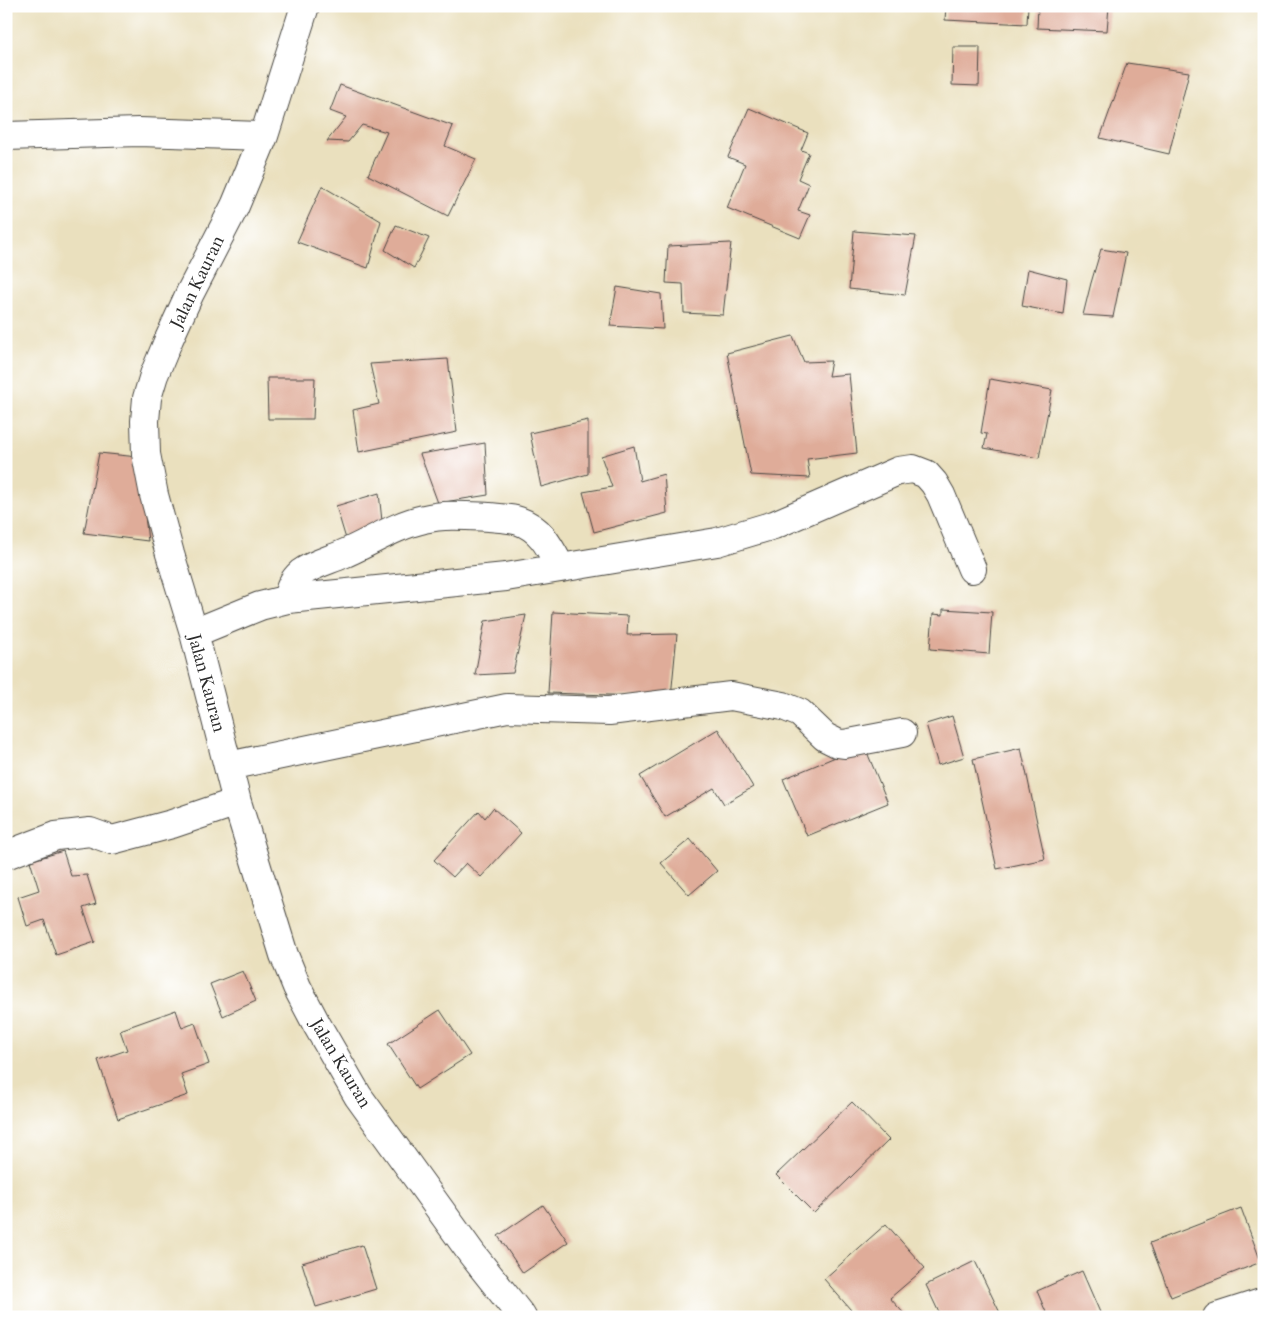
<svg xmlns="http://www.w3.org/2000/svg" width="1270" height="1323" viewBox="0 0 1270 1323" font-family="'IM FELL French Canon',serif">
	<style>
		.building { fill: #dfac99 }
		.lines { fill: none; stroke-linecap: round; stroke-linejoin: round }
		.minor-casing { stroke: #484641; stroke-width: 30 }
		.minor { stroke: #fff; stroke-width: 28 }
		.labels { text-anchor: middle; stroke-width: 5; stroke-linejoin: round; paint-order: stroke }
		.street-label { font-size: 18px; fill: #2b2b2b; stroke: #fff }
	</style>
	<rect width="100%" height="100%" fill="#fff"/>
	<filter id="ink" filterUnits="userSpaceOnUse"><feTurbulence type="fractalNoise" baseFrequency=".02" numOctaves="2"/><feDisplacementMap in="SourceGraphic" scale="10" xChannelSelector="R" yChannelSelector="G"/><feConvolveMatrix kernelMatrix="1 2 1 2 8 2 1 2 1" color-interpolation-filters="sRGB"/></filter>
	<filter id="wash" filterUnits="userSpaceOnUse"><feTurbulence type="fractalNoise" baseFrequency=".0096" numOctaves="4" result="noise"/><feDisplacementMap in="SourceGraphic" scale="20" xChannelSelector="R" yChannelSelector="G"/><feGaussianBlur stdDeviation="1.12" result="paint"/><feColorMatrix in="noise" values="0 0 0 0 0 0 0 0 0 0 0 0 0 0 0 0 0 1.4 0 .05"/><feComposite in="paint" operator="in"/></filter>
	<g filter="url(#wash)">
		<rect width="100%" height="100%" fill="#eae0be"/>
		<g id="blocks">
			<path class="building" d="M946,6h82l-1,18 -82,-4z
				M1038,6h71l-2,25 -70,-3z
				M953,47h27l-1,39 -27,-1z
				M1127,63l62,9 -20,82 -69,-16z
				M340,85l113,41 -8,20 31,13 -28,57 -80,-41 19,-43 -25,-7 -14,17 -21,-1 19,-24 -16,-6z
				M749,108l59,25 -7,17 8,3 -11,26 11,5 -11,27 12,4 -10,23 -73,-30 18,-44 -17,-7z
				M322,186l59,35 -13,47 -71,-26z
				M396,225l33,13 -15,30 -29,-18z
				M854,231l62,5 -11,59 -56,-6z
				M731,243l-8,72 -39,-2 -1,-29 -17,-1 2,-37z
				M1101,249l25,4 -13,64 -30,-2 8,-32z
				M1028,269l39,10 -4,35 -41,-8z
				M617,287l44,7 2,35 -53,-3z
				M793,336l11,26 27,-1 -3,15 21,-2 8,79 -50,6 3,19 -59,-3 -24,-122z
				M448,359l9,73 -98,20 -6,-42 26,-6 -9,-40z
				M267,378h48l-2,41h-45z
				M990,379l62,11 -13,68 -55,-10 3,-14 -6,-1z
				M588,420v54l-47,13 -11,-54z
				M485,443l3,52 -50,8 -18,-49z
				M634,446l6,35 24,-7 3,39 -73,19 -11,-40 29,-5 -11,-31z
				M99,453l39,4 10,84 -64,-8z
				M379,493l3,28 -36,18 -10,-33z
				M943,609l49,3 -3,42 -59,-5 3,-35 10,1z
				M553,612l75,4 -1,19 50,-1 -6,63 -123,-4z
				M526,615l-13,58 -38,2 10,-54z
				M952,716l12,41 -26,8 -12,-41z
				M718,729l35,58 -29,17 -10,-16 -49,29 -25,-41z
				M864,745l24,58 -81,33 -24,-57z
				M1021,748l24,111 -48,10 -24,-110z
				M493,808l28,25 -40,44 -15,-14 -13,14 -19,-17 45,-49 6,7z
				M690,839l27,32 -28,24 -28,-32z
				M63,851l8,25 16,-1 9,29 -13,4 12,34 -39,13 -12,-35 -17,6 -9,-29 21,-7 -9,-29z
				M243,971l13,30 -33,15 -13,-32z
				M176,1010l6,18 13,-5 14,41 -28,10 7,21 -70,24 -20,-59 29,-10 -7,-20z
				M440,1010l30,45 -53,34 -29,-45z
				M852,1102l37,38 -75,73 -38,-38z
				M543,1205l25,37 -45,31 -25,-37z
				M1241,1208l20,54 -90,35 -21,-54z
				M886,1224l39,44 -35,30 17,19h-34l-1,-1 -1,1h-14l-33,-38z
				M362,1245l14,44 -60,18 -14,-44z
				M975,1261l27,56h-61l-15,-32z
				M1082,1271l20,46h-54l-11,-26z"/>
		</g>
	</g>
	<g filter="url(#ink)">
		<use href="#blocks" fill-opacity="0" stroke="#484641" stroke-width="1"/>
		<g class="lines">
			<defs>
				<path id="minor" d="M305,6l-41,130 -29,70 -45,87 -21,46 -15,36 -7,23 -2,23 1,33 8,41 16,59 24,79 43,169 47,153 13,32 20,38 41,71 114,158 50,63
					M6,136l133,-4 125,4
					M288,599c1,-11 5,-19 13,-26 12,-9 29,-13 42,-19 26,-11 53,-29 81,-35 21,-5 43,-3 65,-2 9,1 21,1 30,4 23,8 31,27 42,47
					M194,633l66,-27 28,-7 218,-22 211,-35 57,-17 124,-54 15,-2 13,5 8,9 7,12 31,74
					M228,766l279,-58 102,3 122,-15 52,10 17,7 25,24 12,6 7,1 58,-11
					M6,855l50,-19 34,-4 22,8 60,-16 65,-22
					M1217,1317l47,-15"/>
			</defs>
			<use href="#minor" class="minor-casing"/>
			<use href="#minor" class="minor"/>
		</g>
	</g>
	<g class="labels">
		<g class="street-label">
			<text transform="translate(197 282) rotate(-64)" y="6">Jalan Kauran</text>
			<text transform="translate(207 683) rotate(75)" y="6">Jalan Kauran</text>
			<text transform="translate(341 1063) rotate(59)" y="6">Jalan Kauran</text>
		</g>
	</g>
	<rect width="1270" height="1323" fill="none" stroke="#fff" stroke-width="25"/>
</svg>
